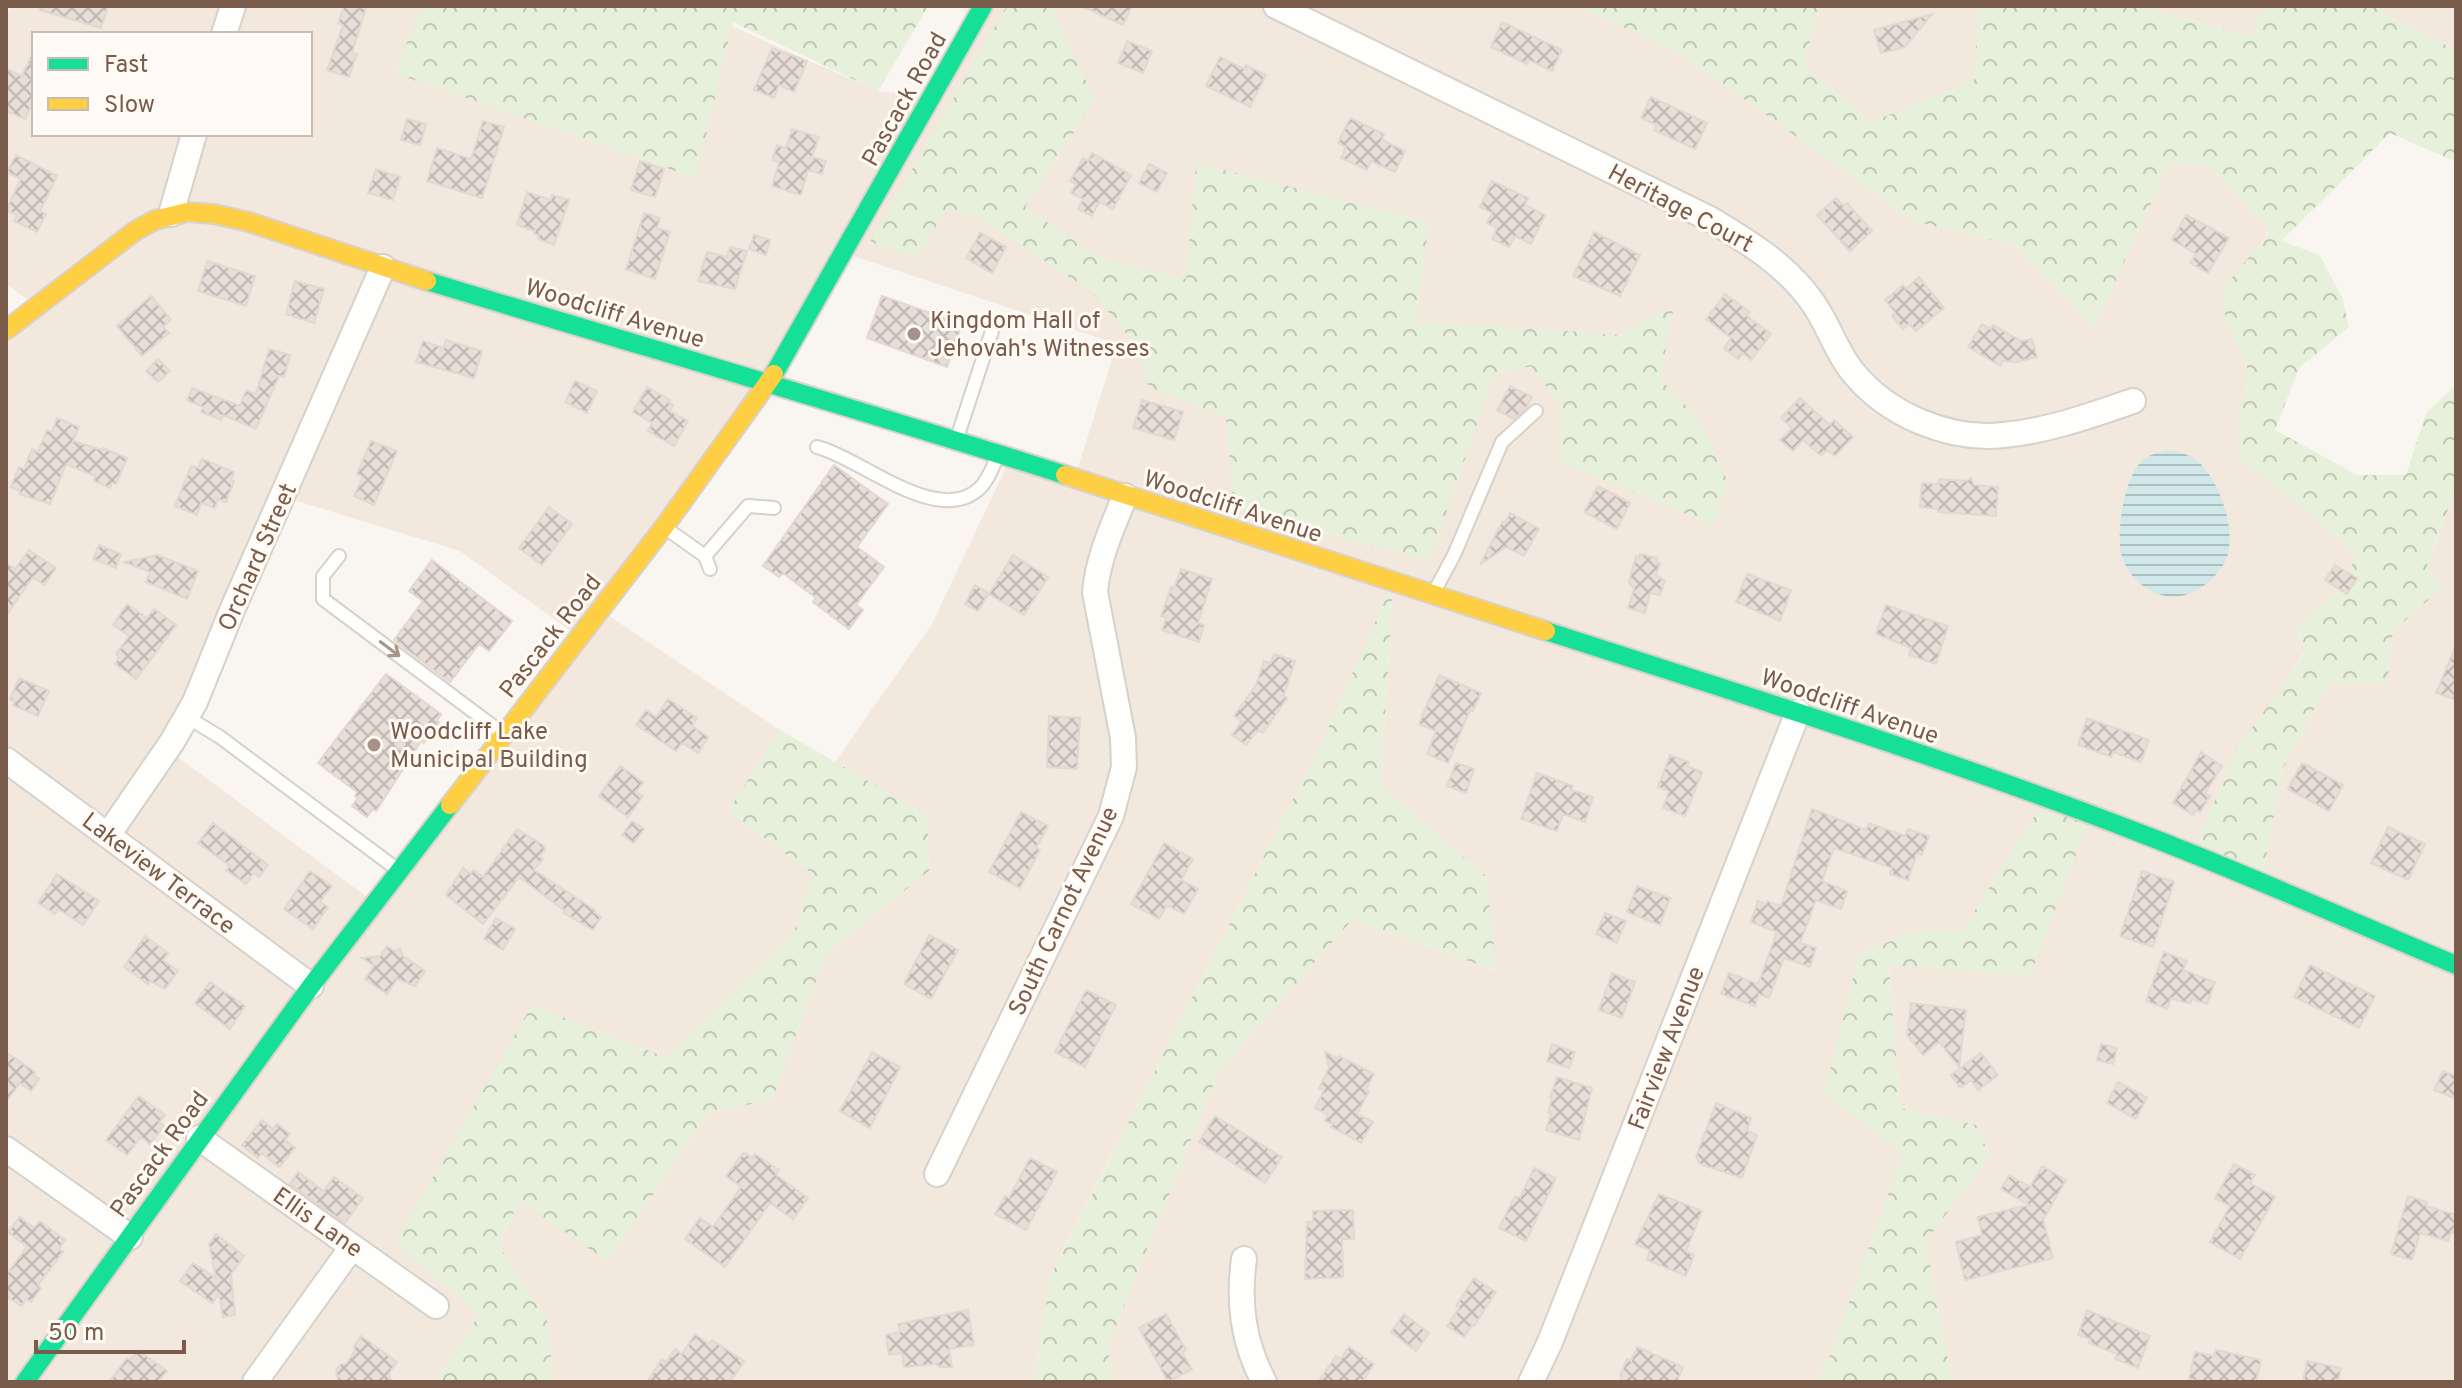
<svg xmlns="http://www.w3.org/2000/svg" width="2462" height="1388" viewBox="0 0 2462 1388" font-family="Overpass,sans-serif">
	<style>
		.residential { fill: #f2e8de; fill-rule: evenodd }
		.forest { fill: url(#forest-crowns) }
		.water { fill: url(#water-rules) }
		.building { fill: url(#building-cross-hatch); stroke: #e2d8d2; stroke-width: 2 }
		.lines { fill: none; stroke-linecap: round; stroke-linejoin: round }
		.lane-casing { stroke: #d7d1cb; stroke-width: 16 }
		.street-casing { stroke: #d7d1cb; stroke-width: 28 }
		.fast-casing { stroke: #d9d2cb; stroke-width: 22 }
		.slow-casing { stroke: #d9d2cb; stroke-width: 22 }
		.lane { stroke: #fefefd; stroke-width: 12 }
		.street { stroke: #fefefd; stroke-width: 24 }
		.fast { stroke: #16e098; stroke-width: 18 }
		.slow { stroke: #ffcf43; stroke-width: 18 }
		.oneway { stroke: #a8958b }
		.poi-dot { fill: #a69286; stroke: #fffaf3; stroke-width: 3 }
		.labels { text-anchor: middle; stroke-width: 6; stroke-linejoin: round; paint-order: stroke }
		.street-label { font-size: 24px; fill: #7a5c4d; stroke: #fffaf3 }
		.poi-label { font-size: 24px; fill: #7a5c4d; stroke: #fffaf3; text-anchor: start }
	</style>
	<defs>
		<pattern id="forest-crowns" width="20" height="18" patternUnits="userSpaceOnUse" patternTransform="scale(2)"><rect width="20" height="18" fill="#e7f0db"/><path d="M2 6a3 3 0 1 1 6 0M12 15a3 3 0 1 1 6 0" fill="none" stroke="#c0c6b4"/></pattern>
		<pattern id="water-rules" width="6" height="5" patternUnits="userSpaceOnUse" patternTransform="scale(2)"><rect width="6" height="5" fill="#d0e8ea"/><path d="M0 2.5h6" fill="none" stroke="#aebfc0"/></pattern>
		<pattern id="building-cross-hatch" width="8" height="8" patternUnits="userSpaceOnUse" patternTransform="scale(2)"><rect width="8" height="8" fill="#e6ded7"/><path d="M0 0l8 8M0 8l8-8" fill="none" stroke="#bfb7b1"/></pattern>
	</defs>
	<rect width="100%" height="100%" fill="#f9f5f0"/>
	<path class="residential" d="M11,6h675l192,85 54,7 51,-92h593l101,45 238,171 100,23 79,83 75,-164 39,1 61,64 -43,90 21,47 -2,25 -6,22 62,93 55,49 -12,30 -60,100 -23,198 22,-115 45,-84h59l6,-53 49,-43 -15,-21 29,-79v894h-504l-26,-141 64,-86 -14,-30 -76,-17 -11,-144 141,12 17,-178 -86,134 -46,-1 -56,23 -34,141 79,57 -75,206 -13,24h-700l-9,-34 112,-277 133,-151 144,51 -10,-95 -105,-90 12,-201 -72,159 -271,532 -16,106h-480l-7,-62 -49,-76 23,-44 87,62 101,-150 63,-12 54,-146 103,-83 -2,-56 -92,-53 97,-138 78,-165 64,21 43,-136 -273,-91 -244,357 180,120 -52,81 85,63 -20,61 -126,123 -135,-52 -53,309 -44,67h-429v-1052l30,-23 -30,-24v-267zM34,34h276v100h-276zM284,497l176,54 119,86 -204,266 -207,-153z
		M1821,6h157l-3,75 -104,41 -68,-57z
		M2140,6h124l-12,31z
		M2381,6h75v44l-75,-38z"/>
	<path class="forest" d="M423,6h505l-50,85 -145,-69 -37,156 -302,-105z
		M1007,6h44l44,94 -70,107 74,51 87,21 10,-116 233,59 -13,101 71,2 130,10 57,-29 -14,73 39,40 28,61 -12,46 -157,-65 2,-55 -29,-40 -37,9 -64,185 -196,-49 -8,-94 -77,-30 -15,-44 -43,-52 -111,-72 -33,-11 -29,49 -48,-15z
		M1576,6h245l-18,59 68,57 103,-41 4,-75h162l111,31 13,-31h117v6l75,38v112l-66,-29 -109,108 38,14 23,42 7,30 -50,41 -24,62 82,45h49l20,-62 30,-28v103l-29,78 15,22 -49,43 -6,53h-59l-45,84 -22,115 -69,-29 46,-108 46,-61 22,-35 -12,-19 50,-46 12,-30 -55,-49 -63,-49 1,-44 6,-22 2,-25 -21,-47 -4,-29 45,-55 2,-6 -61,-64 -39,-1 -75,164 -79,-83 -100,-23 -238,-171z
		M1393,582l-12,204 105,90 11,95 -145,-51 -133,151 -112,277 9,34h-82l16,-105 271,-533z
		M780,730l147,85 2,56 -103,83 -54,146 -63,12 -101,150 -88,-61 -22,43 49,76 7,62h-119l44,-67 -84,-72 137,-238 135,53 126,-123 20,-61 -85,-63z
		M2046,798l45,17 -61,161 -141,-11 11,143 76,17 14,31 -64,85 26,141h-136l13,-24 74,-205 -79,-58 35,-141 56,-23 46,1z"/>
	<path class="water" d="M2170,450c7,2 16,3 23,8 25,16 44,71 34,99 -6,16 -19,27 -34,35 -27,14 -59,-5 -70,-32 -9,-22 1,-83 19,-99 7,-7 18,-9 28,-11z"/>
	<path class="building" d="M41,6h67l-7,22 -61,-18z
		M344,6l22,2 -14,45 5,1 -8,23 -22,-7 16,-45 -5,-2z
		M1081,6h51l-9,19z
		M1932,14l-27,33 -24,6 -7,-23z
		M1502,22l60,28 -10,21 -23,-11 -2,4 -36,-17z
		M1127,41l25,10 -9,22 -25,-10z
		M772,48l35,13 -13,31 -15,-7 -5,13 -20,-8z
		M34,50v50l-9,19 -19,-8v-42l16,7z
		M1220,57l24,12 2,-4 20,10 -16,32 -44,-21z
		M1651,97l56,26 -12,26 -41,-19 3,-5 -16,-7z
		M1350,118l34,16 -2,6 23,11 -10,21 -24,-11 -4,9 -26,-12 5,-11 -8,-4z
		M407,119l19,5 -6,21 -19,-5z
		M483,121l21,6 -22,71 -55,-17 10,-33 34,11z
		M792,129l27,8 -7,20 14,4 -4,13 -14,-4 -7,25 -29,-9 7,-24 -7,-2 5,-15 9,3z
		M1092,153l39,22 -18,34 -14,-7 -7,14 -14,-7 5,-10 -12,-6 5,-9 -6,-3 13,-23 5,3z
		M16,155l41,21 -17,35 6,3 -9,18 -23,-11 3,-6 -11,-5 15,-31 -14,-7z
		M640,161l24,8 -9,28 -24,-7z
		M1149,164l18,9 -10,19 -18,-9z
		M376,169l24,8 -7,23 -25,-7z
		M1492,181l36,17 -3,7 20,10 -14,29 -16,-8 -6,11 -17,-8 5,-11 -10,-5 5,-10 -12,-6z
		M527,192l24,8 1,-5 17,5 -15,45 -16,-6 1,-4 -5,-1 1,-3 -18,-6z
		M1836,198l8,8 3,-3 25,28 -22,20 -33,-36z
		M644,213l16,5 -3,10 13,4 -15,47 -29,-10z
		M2186,215l43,23 -21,35 -18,-10 6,-9 -24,-14z
		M1594,232l46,23 -20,41 -47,-20z
		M980,233l26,14 -14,26 -26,-15z
		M754,235l16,5 -4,15 -17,-6z
		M730,247l17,4 -12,38 -37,-8 9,-29 20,5z
		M207,261l48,15 -9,30 -48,-15z
		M1919,277l25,31 -28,23 -7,-7 -6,5 -11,-13 3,-3 -10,-13 18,-15 3,4z
		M295,281l29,8 -10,34 -28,-9z
		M1725,294l25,18 -3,4 24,18 -20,26 -8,-7 -5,6 -14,-11 7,-10 -25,-19z
		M151,296l20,24 -8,7 6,6 -27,23 -25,-30z
		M882,296l74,26 -2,6 6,2 -13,37 -80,-29z
		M1982,324l9,5 2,-4 28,16 11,-2 5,18 -20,5 -14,-1 -3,5 -32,-19z
		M446,340l36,11 -8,27 -58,-16 7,-21 21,7z
		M269,349l21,6 -6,22 -5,-1 -23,53 -33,-14 -2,5 -20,-8 2,-5 -16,-7 5,-12 48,18 6,-16 8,4 3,-3z
		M158,359l12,12 -12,11 -12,-11z
		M575,381l22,10 -10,22 -22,-11z
		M1510,386l22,11 -6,11 -12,11 -17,-9z
		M647,387l23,13 -2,2 5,3 -3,6 18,10 -14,25 -26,-15 4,-8 -19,-11z
		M1800,398l30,27 4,-5 19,17 -18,19 -8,-6 -6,6 -18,-16 -10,11 -13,-11 12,-12 -11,-10z
		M1142,400l41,12 -9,28 -41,-12z
		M57,418l22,9 -6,14 29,9 1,-2 24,10 -11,26 -4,-1 -2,5 -16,-7 1,-5 -29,-12 -16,40 -31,-10 1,-3 -9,-4 8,-20 5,2 8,-20 6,3 9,-22 5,2z
		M371,441l26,10 -23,54 -20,-9 9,-19 -6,-3z
		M202,459l32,13 -3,8 3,1 -8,21 -8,-3 -3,9 -14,-5 -4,12 -22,-9 16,-40 7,2z
		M834,465l54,39 -31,43 27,20 -28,38 7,5 -14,19 -36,-27 3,-4 -33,-25 -4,4 -16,-11z
		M1971,478l3,7 24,2 -2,29 -58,-4v-3l-18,-2 2,-24 17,1v-5l27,2z
		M1598,486l32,17 -13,26 -33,-17z
		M549,507l23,17 -30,41 -23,-17z
		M1510,513l29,16 -15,27 -18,-9 -26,18 22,-43 3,1z
		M99,545l22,9 -5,14 -23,-9z
		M29,550l27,18 -12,17 -11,-8 -27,39v-53l9,6z
		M1640,554l17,4 -1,4 4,1 -4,12 9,6 -5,14 -10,-2 -5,20 -17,-5 6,-19 -5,-7 7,-26 3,1z
		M157,555l41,16 -11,28 -41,-17 4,-10 -26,-10z
		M1013,555l35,22 -24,38 -35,-21z
		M432,560l80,61 -23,30 -10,-7 -29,38 -56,-42 29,-39 -14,-10z
		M2335,565l22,13 -10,16 -22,-14z
		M1181,569l31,10 -14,44 6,2 -5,17 -37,-12 4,-12 -5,-2 10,-29 3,1z
		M1747,574l44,16 -11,31 -44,-19z
		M975,585l14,8 -11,18 -13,-7z
		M127,604l20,14 7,-9 22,16 -40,54 -21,-15 4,-7 -3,-3 13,-18 -16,-11z
		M1886,605l62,21 -12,38 -27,-9 2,-7 -35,-14z
		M2456,645v55l-20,-7z
		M1274,654l21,7 -11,34 3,3 -24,35 -5,-3 -12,15 -14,-10 10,-14 -8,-5 22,-31 8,-24 7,2z
		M386,674l55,40 -4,7 2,1 -15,21 -3,-2 -45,70 -3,-2 -6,8 -15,-11 6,-8 -3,-2 2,-4 -39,-29z
		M1439,675l42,18 -8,18 -3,-1 -22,53 -21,-9 9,-23 -17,-7z
		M19,678l30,13 -11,25 -25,-11 2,-3 -5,-3z
		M668,699l29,19 -5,8 16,11 -10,16 -16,-10 -6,8 -40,-26 10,-15 10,7z
		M1049,716l31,2 -3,51 -30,-2z
		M2087,718l62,22 -8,22 -28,-10 -2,5 -33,-12z
		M2201,752l21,14 -17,27 5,3 -10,16 -3,-2 -4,5 -20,-12z
		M1670,755l19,7 -2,4 15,6 -17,44 -22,-8 6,-17 -11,-4z
		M1456,763l18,6 -8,24 -19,-7z
		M2302,763l41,22 -14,26 -41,-22z
		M620,766l23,16 -7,10 7,4 -15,21 -29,-21z
		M1537,773l36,13 -2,4 22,7 -8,25 -22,-8 -6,17 -36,-12z
		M1812,809l54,21 3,-7 36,13 3,-7 21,7 -7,19 -5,-2 -9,27 -18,-6 2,-6 -58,-20 -12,33 25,10 -6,18 -25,-9 -16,43 16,5 -6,19 -26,-9 -15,40 -10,-4 -4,12 -34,-12 8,-21 29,11 19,-52 -26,-10 7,-21 8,3 1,-3 14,5z
		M1021,812l27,14 -12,22 4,2 -20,38 -31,-16z
		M632,821l12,8 -10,14 -12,-8z
		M213,823l55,42 -9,12 -5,-4 -8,11 -20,-14 4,-4 -32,-23z
		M2388,827l37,17 -17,36 -37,-17z
		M517,829l26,16 2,5 -6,7 4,2 -9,11 61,40 -1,2 7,5 -8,13 -29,-17 1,-2 -46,-34 -36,47 -37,-29 17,-27 7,6 4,-4 9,7z
		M1164,843l29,16 -12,21 17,9 -14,25 -17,-9 -8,14 -28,-15z
		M310,871l22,15 -12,16 8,5 -15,22 -29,-20z
		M2142,871l32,11 -21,65 -33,-11z
		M57,874l42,27 -16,24 -25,-16 -3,5 -17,-11z
		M1637,886l33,12 -10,27 -33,-13z
		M1605,913l21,8 -9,22 -21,-9z
		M496,918l19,11 -12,21 -19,-11z
		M929,935l29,15 -27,49 -27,-15z
		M145,936l23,17 -5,7 15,11 -13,18 -15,-8 -2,3 -24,-17z
		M387,946l7,5 6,-2 3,7 22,15 -10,15 -18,-7 -10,15 -22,-15 9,-13 -12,-8 18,-2z
		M2164,952l23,9 -4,9 32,12 -8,22 -15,-5 -2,5 -19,-6 -4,11 -21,-8z
		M2310,965l65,31 -16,32 -65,-31z
		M1612,973l23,9 -13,36 -23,-8z
		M210,982l35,24 -15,23 -35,-26z
		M1086,990l30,15 -31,62 -30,-15z
		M1911,1003l55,7 -7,57 -20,-25 -16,13 -16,-20z
		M1552,1044l23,8 -6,16 -22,-7z
		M2101,1044l16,4 -4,16 -16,-4z
		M6,1052l29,20 -2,2 6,5 -8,12 -11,-8 -14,19z
		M872,1052l28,15 -30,61 -30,-17z
		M1325,1052l12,6 2,-2 35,18 -8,15 3,2 -12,23 16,8 -12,21 -30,-16 2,-3 -8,-3 3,-6 -13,-7 9,-18 -5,-2 10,-20z
		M1981,1053l17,22 -20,15 -7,-10 -11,8 -9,-13z
		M2443,1071l13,5v23l-22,-9z
		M1557,1077l35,11 -13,52 -33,-10 5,-16 -3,-1 4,-15 -2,-1z
		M2118,1082l29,16 -11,21 -29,-16z
		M139,1096l26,19 -6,7 5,4 -14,18 -9,-7 -14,18 -21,-15z
		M1716,1103l35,15 -4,13 10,4 -15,43 -42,-14 -4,-7z
		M1215,1116l67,41 -17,26 -66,-41z
		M262,1120l11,9 4,-5 13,10 -5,6 10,8 -16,19 -17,-14 -4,5 -16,-13z
		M744,1152l8,6 3,-4 24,16 -3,5 32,23 -15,21 -23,-16 -45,64 -40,-28 15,-21 13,9 28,-40 -15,-11z
		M1030,1158l27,14 -31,58 -31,-16 10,-18 4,2z
		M2234,1164l21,11 -5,8 25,14 -35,62 -30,-17 20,-36 -15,-8z
		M2042,1166l24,14 -23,40 10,38 -88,22 -9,-38 26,-7 -4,-18 51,-12 -28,-16 8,-14 21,12z
		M1534,1168l22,10 -30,63 -27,-13 16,-32 5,2z
		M298,1172l26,19 10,-14 29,21 -18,25 -55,-39z
		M1659,1194l43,17 -16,40 8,4 -8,21 -39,-16 3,-10 -15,-6z
		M2408,1196l19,6 -1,4 30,9v18l-5,-1 -3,9 -28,-8 -8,27 -21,-6z
		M1353,1210l1,29h-12l1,38 -38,2 2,-57h6v-11z
		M20,1217l14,11 6,-7 25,19 -6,9 4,3 -25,33 3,3 -10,14 -5,-3 -5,7 -15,-10v-21l21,-28 -19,-15z
		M216,1234l28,22 -13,18 4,41 -12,2 -4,-23 -7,9 -32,-22 13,-18 23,15 -7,-34z
		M1474,1278l22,14 -22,34 -2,-1 -8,12 -17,-11 12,-18 -3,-2z
		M968,1310l6,35 -25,4 3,18h-12l-4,-3 -32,3 -2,-14 -13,2 -3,-20 14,-3 -2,-8z
		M2087,1310l63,26 -12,32 -23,-9 2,-5 -28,-11 1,-4 -12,-4z
		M1166,1314l20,36 -4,2 10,17 -24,13 -29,-54z
		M1404,1314l25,19 -13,18 -25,-19z
		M695,1334l14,10 3,-4 32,21 -14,21h-83l15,-23 4,3 9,-13 7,5z
		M361,1336l36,26 -8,11 2,9h-53l-2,-12 5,-6h5l9,-13 -1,-5z
		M1349,1347l25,17 -12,18h-44l18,-26 5,3z
		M1637,1347l46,20 -6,15h-57l2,-5 -2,-1 7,-17 4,2z
		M138,1350l29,21 -9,11h-49l18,-24 3,2z
		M2216,1350l45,10 -5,22h-52l-15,-3 6,-27 19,4z
		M2307,1361l34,7 -3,14h-35z"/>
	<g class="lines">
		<defs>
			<path id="lane" d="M957,438l36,-110
				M817,447c44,11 121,81 163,41 9,-9 13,-22 18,-33
				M664,527l41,29 5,13
				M339,556l-16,20v23l179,134
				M705,556l43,-50 26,2
				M1434,592l20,-37 48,-113 34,-31
				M187,717l33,20 178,133"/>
			<path id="street" d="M1276,6l434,213c38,23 77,46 103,84 15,21 23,48 39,68 35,44 97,70 152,64 44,-4 88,-20 129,-34
				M224,34l9,-28
				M171,214l23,-80
				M6,760l305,226
				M108,835l64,-93 23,-40 38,-94 150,-341
				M199,1138l237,168
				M6,1149l124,88
				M937,1174l174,-358 13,-49 -1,-29 -28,-146c3,-34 17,-64 30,-96
				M1244,1259c-6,44 -1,83 20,123
				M255,1382l97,-135
				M1531,1382l19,-40 248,-630"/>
			<path id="fast" d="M427,281c213,65 427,126 638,194
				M774,374l209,-368
				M1546,631c198,64 397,126 591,201 108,41 213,89 319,133
				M25,1382l286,-396 139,-181"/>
			<path id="slow" d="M6,330l129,-99 20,-11 32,-8 27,2 35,8 178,59
				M1065,475l481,156
				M450,805l214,-278 110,-153"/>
		</defs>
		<use href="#lane" class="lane-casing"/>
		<use href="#street" class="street-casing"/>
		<use href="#fast" class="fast-casing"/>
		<use href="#slow" class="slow-casing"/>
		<use href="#lane" class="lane"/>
		<use href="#street" class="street"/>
		<use href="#fast" class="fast"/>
		<use href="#slow" class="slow"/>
	</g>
	<defs><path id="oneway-shaft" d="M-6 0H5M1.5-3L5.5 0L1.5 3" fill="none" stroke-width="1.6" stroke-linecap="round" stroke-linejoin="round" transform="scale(2)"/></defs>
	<use class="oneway" href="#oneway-shaft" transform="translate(390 649) rotate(37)"/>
	<g class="poi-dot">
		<circle cx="914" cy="334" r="8"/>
		<circle cx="374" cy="745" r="8"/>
	</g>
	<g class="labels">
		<g class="street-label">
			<text transform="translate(904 99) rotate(-61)" y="8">Pascack Road</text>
			<text transform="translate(1681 208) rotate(28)" y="8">Heritage Court</text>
			<text transform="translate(615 313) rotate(17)" y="8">Woodcliff Avenue</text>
			<text transform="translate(1233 506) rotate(18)" y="8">Woodcliff Avenue</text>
			<text transform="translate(257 557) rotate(-66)" y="8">Orchard Street</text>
			<text transform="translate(550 636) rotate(-52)" y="8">Pascack Road</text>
			<text transform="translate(1850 706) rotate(19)" y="8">Woodcliff Avenue</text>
			<text transform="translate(159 873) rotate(37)" y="8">Lakeview Terrace</text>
			<text transform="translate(1063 911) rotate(-65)" y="8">South Carnot Avenue</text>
			<text transform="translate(1666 1048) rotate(-69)" y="8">Fairview Avenue</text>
			<text transform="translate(159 1154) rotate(-54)" y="8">Pascack Road</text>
			<text transform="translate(318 1222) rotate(35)" y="8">Ellis Lane</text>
		</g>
		<g class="poi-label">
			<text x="930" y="328">Kingdom Hall of<tspan x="930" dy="28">Jehovah's Witnesses</tspan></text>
			<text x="390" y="739">Woodcliff Lake<tspan x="390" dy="28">Municipal Building</tspan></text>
		</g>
	</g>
	<rect width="2462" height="1388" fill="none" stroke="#7a5c4d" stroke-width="16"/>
	<rect x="32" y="32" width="280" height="104" fill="#fffaf3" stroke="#cabbb1" stroke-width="2"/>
	<rect x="48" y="58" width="40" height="12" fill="#16e098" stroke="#cabbb1" stroke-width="2"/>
	<text x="104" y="72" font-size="24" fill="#7a5c4d">Fast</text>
	<rect x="48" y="98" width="40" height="12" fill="#ffcf43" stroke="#cabbb1" stroke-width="2"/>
	<text x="104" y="112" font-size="24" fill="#7a5c4d">Slow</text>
	<path d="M36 1340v12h148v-12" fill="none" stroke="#7a5c4d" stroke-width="4"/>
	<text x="48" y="1340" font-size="24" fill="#7a5c4d" stroke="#fffaf3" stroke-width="6" paint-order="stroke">50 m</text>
</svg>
